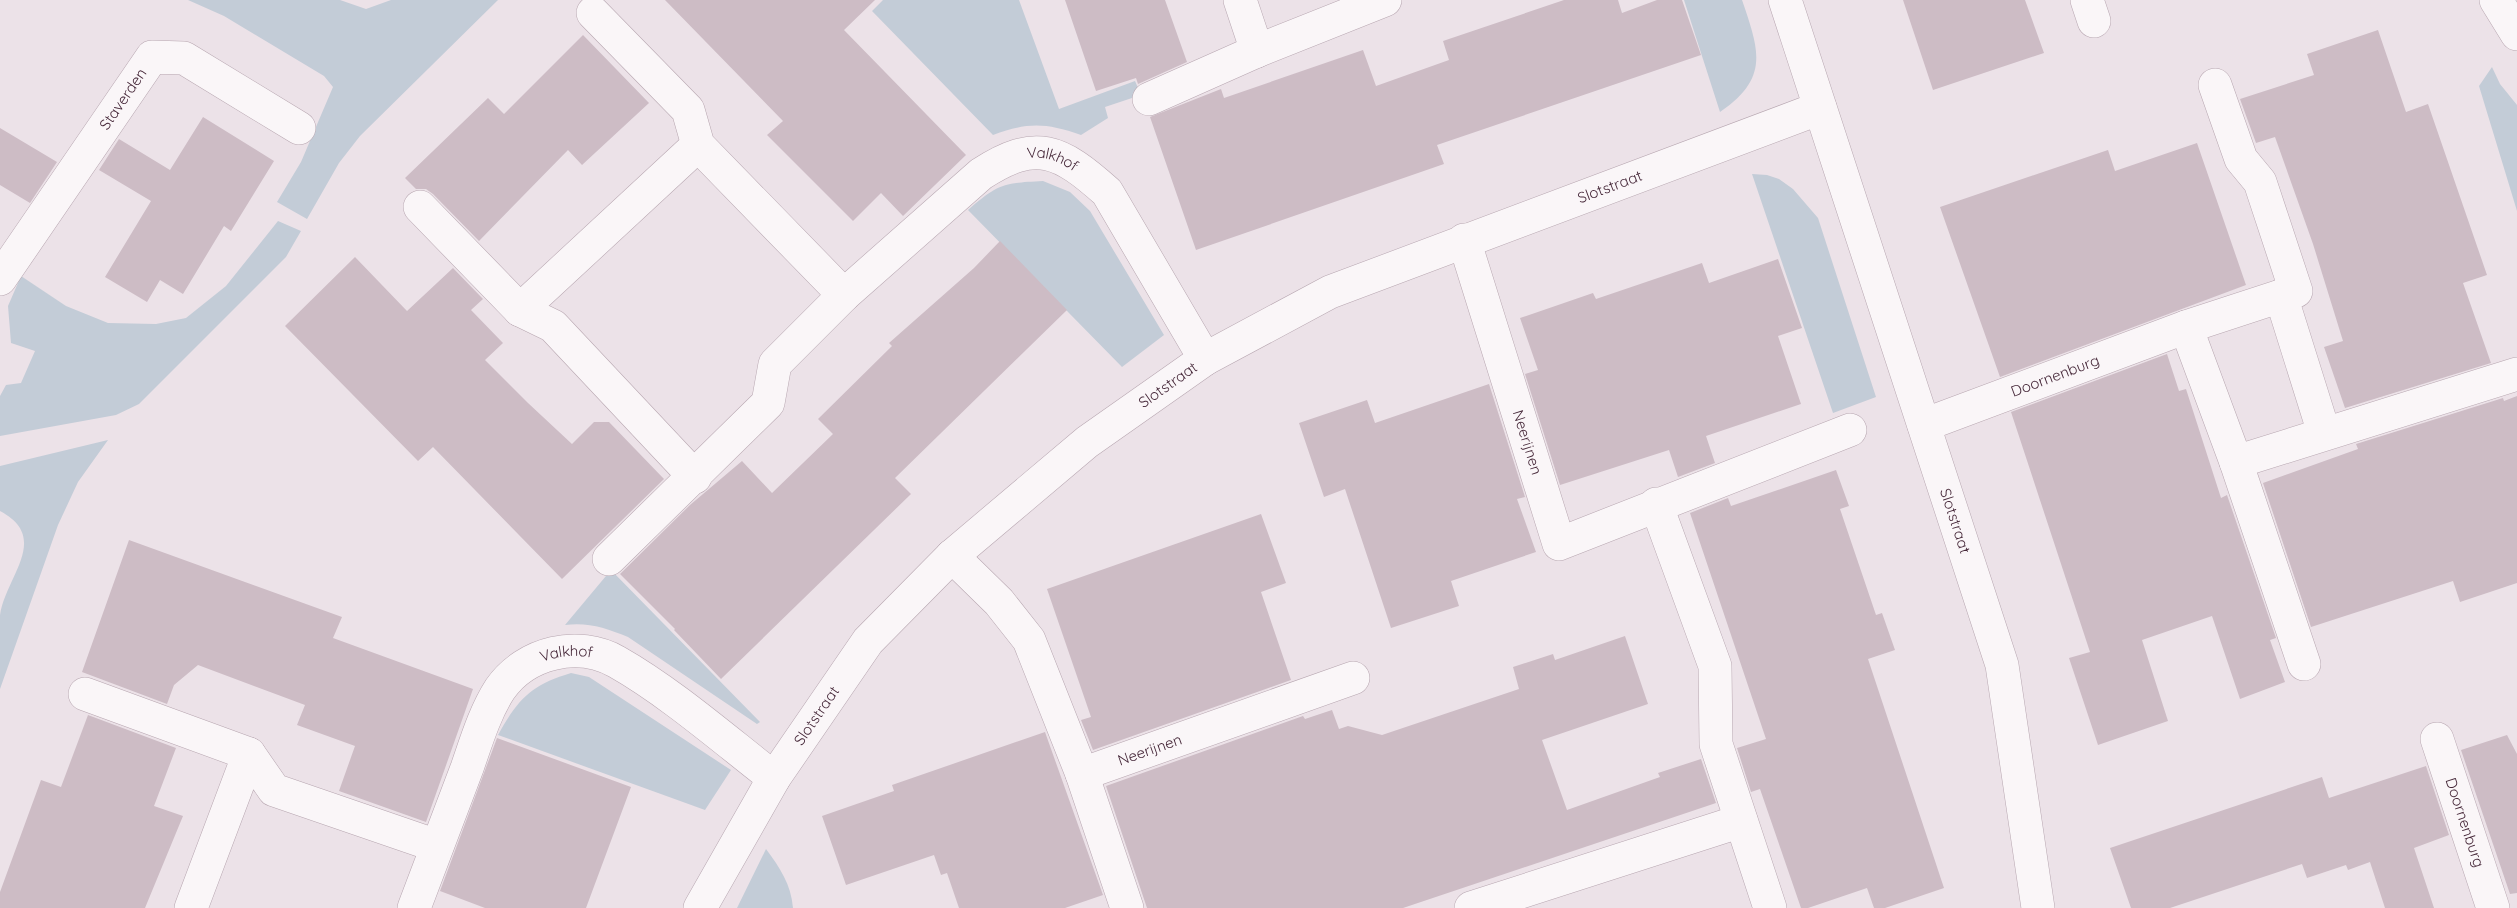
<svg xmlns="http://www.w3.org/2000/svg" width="2517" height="908" viewBox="0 0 2517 908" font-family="Quicksand,sans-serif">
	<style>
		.green { fill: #c3ccd7 }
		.building { fill: #cdbcc5 }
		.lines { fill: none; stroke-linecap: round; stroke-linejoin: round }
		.street-casing { stroke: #b7a6b0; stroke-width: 34 }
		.street { stroke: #faf6f8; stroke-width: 33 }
		.labels { text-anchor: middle; stroke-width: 4.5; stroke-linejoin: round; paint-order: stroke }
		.street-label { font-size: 15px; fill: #462839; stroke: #f9f3f6 }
	</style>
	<rect width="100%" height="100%" fill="#ece2e8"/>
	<path class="green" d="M188,0h152l26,9 25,-9h107l-138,136 -21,27 -32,56 -30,-17 24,-40 32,-75 -9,-11 -100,-60z
		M883,0h136l40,109 76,-28 6,14 -36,12 3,11 -27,17c-35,-12 -53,-13 -88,0l-121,-124z
		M1684,0h58c17,50 28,78 -22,112z
		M2492,67l8,17 17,21v106l-38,-125z
		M1752,174l15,1 12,4 14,10 25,29 58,179 -43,16z
		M1043,181l27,11 20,19 74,124 -42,32 -154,-157c30,-26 35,-27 75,-29z
		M278,221l23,10 -15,26 -147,147 -23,11 -116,21v-40l6,-11 15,-2 14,-32 -24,-8 -3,-37 13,-30 45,30 42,17 48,1 30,-6 40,-32z
		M108,440l-30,42 -20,43 -58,164c0,-23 0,-51 0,-74 6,-39 51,-77 0,-104v-45z
		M611,570l149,152 -3,2 -129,-87c-22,-9 -40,-15 -63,-12z
		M571,673l18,4 142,93 -26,40 -207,-75c20,-36 33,-50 73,-62z
		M766,849c14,19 25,35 27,59h-56z"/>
	<path class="building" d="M665,0h210l-31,30 122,125 -63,61 -22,-23 -28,28 -86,-86 16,-14z
		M1065,0h100l22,62 -49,22 -2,-6 -40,13z
		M1564,0h54l4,13 35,-13h25l19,55 -264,90 7,19 -248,86 -46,-133 71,-28 3,9 139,-48 13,36 73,-26 -6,-19z
		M1903,0h122l19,53 -111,37z
		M2378,30l28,82 22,-8 59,171 -24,8 28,80 -146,45 -21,-61 19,-6 -30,-97 -38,-107 -19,6 -16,-44 74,-24 -7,-21z
		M583,35l66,68 -67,62 -14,-15 -89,91 -46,-47 -7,-5h-10l-11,-11 83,-80 16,16z
		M203,117l71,44 -43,70 -7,-5 -41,68 -23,-14 -13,22 -42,-25 46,-76 -52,-31 20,-31 51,31z
		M0,128l57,34 -27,41 -30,-18z
		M2197,143l49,142 -246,92 -60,-170 168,-57 7,21z
		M1000,241l67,69 -172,168 16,16 -190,185 -47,-49 1,-1 -55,-55 70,-69 52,-44 30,32 61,-59 -15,-15 74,-73 -3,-3 85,-75z
		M355,257l52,54 46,-43 30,31 -12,11 32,33 -18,17 43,43 44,41 22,-22h15l55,57 -102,100 -129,-132 -15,14 -133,-135z
		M1778,259l24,69 -24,8 23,68 -95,32 9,27 -37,14 -9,-27 -109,35 -35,-111 13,-4 -18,-52 73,-25 3,6 106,-36 7,20z
		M2167,354l12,37 7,-2 35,109 6,-3 49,143 -6,2 15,42 -45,17 -28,-83 -70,24 26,81 -70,24 -29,-87 21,-6 -79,-240z
		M1489,384l36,113 -8,2 19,53 -85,29 8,25 -68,22 -46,-139 -21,8 -25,-74 68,-23 8,23z
		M2517,396v187l-57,19 -7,-21 -142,46 -48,-144 95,-34 -2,-5 147,-46 1,3z
		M1836,470l13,36 -9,3 36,106 6,-2 13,37 -27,9 76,229 -59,20h-11l-7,-20 -59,20h-7l-41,-119 -9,3 -14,-44 29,-9 -76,-226 38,-15 3,8z
		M1261,514l25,69 -25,9 30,88 -198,70 -12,-30 10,-3 -44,-128z
		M129,540l213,77 -9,21 140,51 -47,133 -87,-31 16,-45 -58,-21 8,-20 -107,-40 -24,20 -7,19 -85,-32z
		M1625,636l23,68 -106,36 25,70 93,-33 -2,-4 43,-14 15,44 -313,105h-256l-41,-122 197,-70 2,3 27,-9 7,19 9,-3 34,9 137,-46 -6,-22 40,-13 2,6z
		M88,715l88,33 -22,58 29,10 -38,92h-145v-16l41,-112 20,7z
		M1045,732l58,163 -38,13h-106l-12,-35 -6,2 -7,-20 -88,30 -24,-69 72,-25 -2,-6z
		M2507,735l10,19v139l-7,1 -49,-144z
		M497,738l134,49 -45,121h-101l-45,-17z
		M2426,766l23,69 -35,13 20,60h-49l-15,-46 -22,8 -2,-5 -39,13 -5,-14 -132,44h-39l-21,-60 212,-71 7,21z"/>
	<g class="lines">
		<defs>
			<g id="street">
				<path d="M1240,0l17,51"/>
				<path id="s1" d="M1785,0l217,665 36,243"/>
				<path d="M2087,0l7,21"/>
				<path d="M2496,0l21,34"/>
				<path d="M593,13l95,97 10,35 146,150"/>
				<path d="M1149,99l108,-48 128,-51"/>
				<path d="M420,207l100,103 33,16 142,151"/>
				<path id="s2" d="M1464,240l95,304 291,-114"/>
				<path id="s3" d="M0,279l152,-222 32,1 115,70"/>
				<path d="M2281,296l43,137"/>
				<path d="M520,310l178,-165"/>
				<path d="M2186,327l50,135 68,202"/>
				<path id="s4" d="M1924,425l262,-98 110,-36 -36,-109 -19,-23 -26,-74"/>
				<path d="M2236,462l281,-88"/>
				<path d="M1656,504l59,162 1,78 54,164"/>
				<path d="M952,556l47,46 30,38 53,134 45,134"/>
				<path id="s5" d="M609,559l159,-156 7,-39 69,-69 137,-121c55,-36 79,-24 126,18l98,167"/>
				<path d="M85,694l164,60"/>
				<path id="s6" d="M2437,739l56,169"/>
				<path id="s7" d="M1082,774l271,-96"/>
				<path d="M191,908l58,-154 25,36 163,56"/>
				<path id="s8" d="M414,908c18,-47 35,-93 53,-140 9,-26 18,-56 33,-79 26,-37 78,-49 117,-27 53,30 108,78 157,116"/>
				<path id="s9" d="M700,908l74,-130 94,-137 84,-85 135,-114 118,-83 125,-67 490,-184"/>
				<path d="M1471,908l270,-87"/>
			</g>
		</defs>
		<use href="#street" class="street-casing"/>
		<use href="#street" class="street"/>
	</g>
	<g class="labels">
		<g class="street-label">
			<text dy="5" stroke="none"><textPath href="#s3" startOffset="218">Staverden</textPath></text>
			<text dy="5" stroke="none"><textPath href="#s5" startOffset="620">Valkhof</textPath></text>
			<text dy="5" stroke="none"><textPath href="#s9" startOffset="1197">Slotstraat</textPath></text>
			<text dy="5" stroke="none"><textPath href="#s4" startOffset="140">Doornenburg</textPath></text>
			<text dy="5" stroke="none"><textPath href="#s9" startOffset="711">Slotstraat</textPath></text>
			<text dy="5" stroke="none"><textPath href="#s2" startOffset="212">Neerijnen</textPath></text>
			<text dy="5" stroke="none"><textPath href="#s1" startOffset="548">Slotstraat</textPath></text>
			<text dy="5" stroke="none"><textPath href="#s8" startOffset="314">Valkhof</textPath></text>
			<text dy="5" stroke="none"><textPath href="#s9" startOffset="225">Slotstraat</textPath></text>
			<text dy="5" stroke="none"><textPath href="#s7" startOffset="72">Neerijnen</textPath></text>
			<text dy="5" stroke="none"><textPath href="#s6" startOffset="88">Doornenburg</textPath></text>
		</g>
	</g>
</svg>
